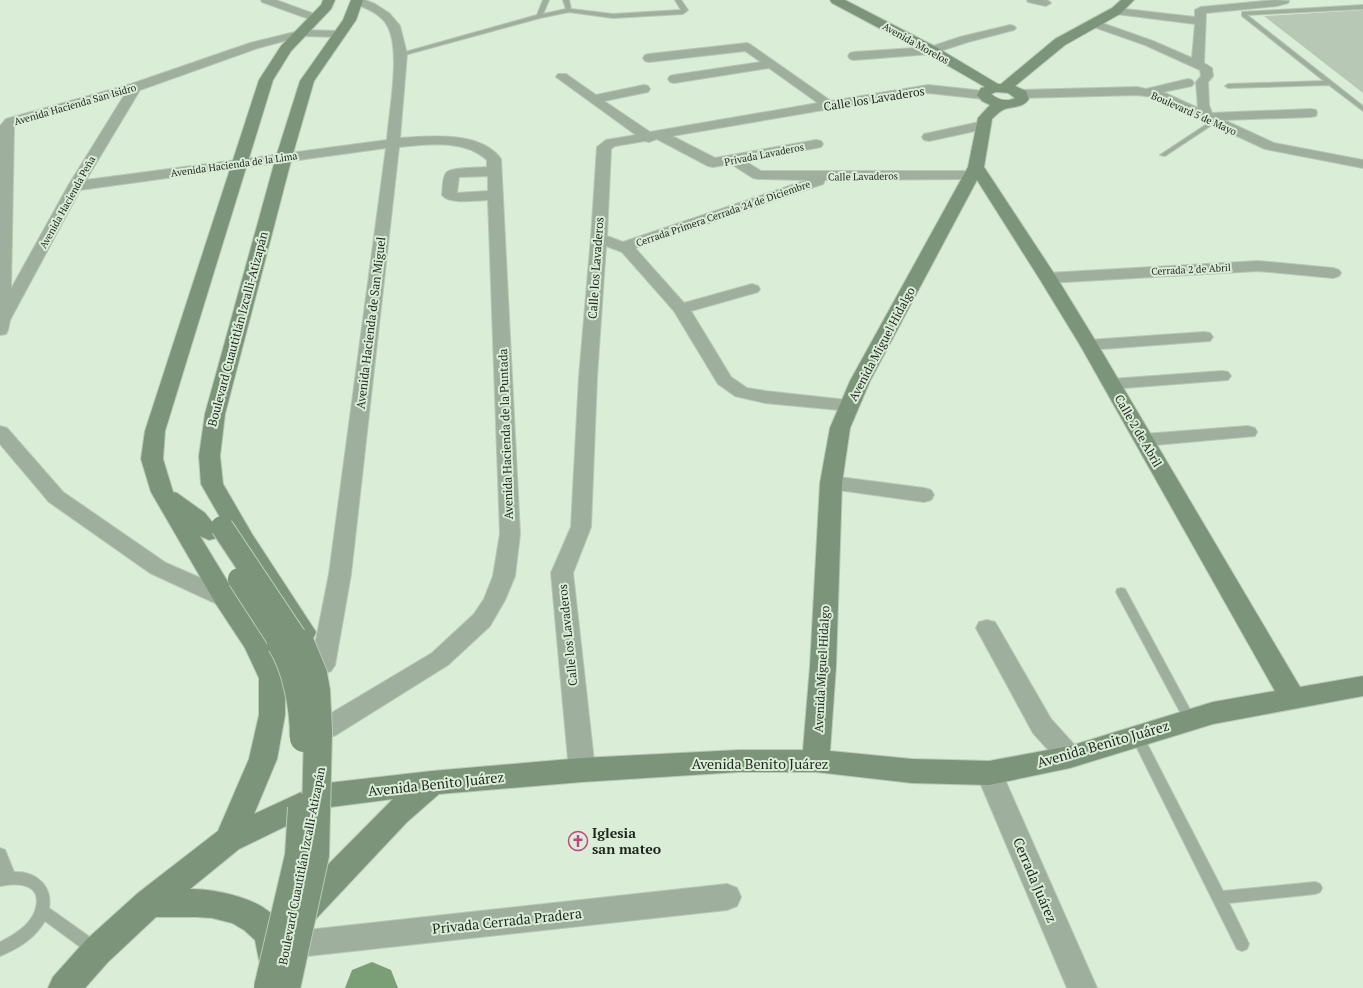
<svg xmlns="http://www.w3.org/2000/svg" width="1363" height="988" viewBox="0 0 1363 988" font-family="'PT Serif',serif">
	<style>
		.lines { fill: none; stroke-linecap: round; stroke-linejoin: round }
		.river { fill: #7a9f76; fill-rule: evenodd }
		.building { fill: #b7c9b5 }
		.lane-casing { stroke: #b8c9b6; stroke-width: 2 }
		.street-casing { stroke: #b8c9b6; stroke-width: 2 }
		.secondary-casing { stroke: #b8c9b6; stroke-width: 2 }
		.lane { fill: #9faf9d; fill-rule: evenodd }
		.street { fill: #9faf9d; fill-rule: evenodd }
		.secondary { fill: #7c9479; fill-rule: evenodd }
		.secondary-bridge-far1-casing { stroke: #b8c9b6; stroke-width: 24; stroke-linecap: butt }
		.secondary-bridge-casing { stroke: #b8c9b6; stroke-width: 30; stroke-linecap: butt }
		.secondary-bridge-far1 { stroke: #7c9479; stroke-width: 22 }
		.secondary-bridge { stroke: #7c9479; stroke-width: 28 }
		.labels { text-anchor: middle; stroke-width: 4; stroke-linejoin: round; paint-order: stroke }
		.far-street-label { font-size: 10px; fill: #1e251e; stroke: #daedd7 }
		.street-label { font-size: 12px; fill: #1e251e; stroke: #daedd7 }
		.near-street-label { font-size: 14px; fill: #1e251e; stroke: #daedd7 }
		.near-poi-label { font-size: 14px; font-weight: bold; fill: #1e251e; stroke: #daedd7; text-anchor: start }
	</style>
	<rect width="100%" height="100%" fill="#daedd7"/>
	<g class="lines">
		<path class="river" d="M372,962l19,8 7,18h-53l7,-18z"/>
	</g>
	<path class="building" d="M1363,10v83l-99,-77z"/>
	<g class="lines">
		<defs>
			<path id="lane" d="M543,0h6l-6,14 23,-5 -3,-9h6l2,9 42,5 68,-4 -6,-10h6l7,10 -5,4 -70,4 -44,-6 -29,6 -139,38 -3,-2 139,-39z
				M1363,5v4l-116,6 116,91v5l-34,-26 -101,3 -3,-2 3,-2 96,-3 -82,-65v-4z
				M1213,120l5,1 -53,35 -5,-1z
				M1121,588l4,1 69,128 2,3 -2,3 -4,2 -4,-2 -70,-131 1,-3z
				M1137,731l4,1 82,159 92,-9 5,2 2,4 -2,4 -5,2 -86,9 20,41 -2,5 -5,2 -5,-2 -106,-213 2,-4z
				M0,848l5,2 9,22c22,-1 39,14 35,36l52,37 2,5 -2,5 -5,2 -5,-2 -46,-34c-11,18 -26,27 -45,35v-14c13,-6 30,-17 35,-31 9,-27 -16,-29 -35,-25z"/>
			<path id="street" d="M261,0h15l44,16 2,2 -6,3 -4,-1 -50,-18z
				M352,0h13l10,4 14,9 11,13 7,28 -7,84c30,-2 81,-7 101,21l19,375 -5,42 -10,24 -15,26 -42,39 -112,70 -9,3 -9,-3 -3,-7 3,-7 114,-68 42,-39 10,-15 9,-23 7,-42 -12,-334c-11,0 -39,5 -46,-5 1,-6 0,-17 4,-22 4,-6 33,-5 41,-6v-7c-23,-21 -58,-16 -88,-13l-48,427 -16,91 -4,6 -8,3 -8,-3 -4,-6 18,-91 57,-426 -306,42 -70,130 -2,10 -2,4 -6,1v-209l6,-7 125,-35 119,-41 53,-13 36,1 4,1 2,2 -2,2 -4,1 -36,-1 -45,12 -118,42 -54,90 301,-40c2,-29 14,-88 1,-113 -6,-13 -22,-19 -35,-24zM125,94l-57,92 -57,103 3,-162 2,-2zM488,176v15l-31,2 2,-16z
				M1027,0h20l4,3 -5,3 -18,-4z
				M1274,0l15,1 -1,2 -11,3 -71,7 -2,50 8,5 1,8 -5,6 1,23 3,8 99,-4 5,1 1,3 -1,3 -5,1 -87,3 50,23 89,17v8l-98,-19 -112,-52 -16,-2 -116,3 -4,-1 -2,-3 2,-3 4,-1 116,-3 9,2 42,-10 4,1 2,3 -2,3 -29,6 35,16 -2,-26 5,-6 -1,-6 -55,-25 -54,-19 -2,-2 2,-2h8l54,19 39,17 3,-34 -79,-10 -6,-3 6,-3 79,9v-7l6,-3z
				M1010,25l4,1 2,2 -2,2 -46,12 -37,12 -77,6 -4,-1 -2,-3 2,-3 4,-1 76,-5 30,-10z
				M747,43l4,2 80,56 97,-16 56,6 4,1 2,3 -2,3 -4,1 -56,-6 -11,1 -245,42 43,22 101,-18 5,1 2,3 -2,3 -5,1 -71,13 16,10h211l5,1 2,3 -2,3 -5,1 -147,1 -2,4 -188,64 49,55 68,-19 6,2 2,3 -2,3 -67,19 40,66 16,11 18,3 91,10 3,4 -3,4 -6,2 -85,-8 -30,-7 -17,-12 -44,-73 -52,-59 -16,-6 -9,131 -6,150 -18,46 22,197 -4,7 -9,4 -9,-4 -4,-7 -18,-197 20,-46 8,-150 12,-139 6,-91 9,-7 30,-5 -80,-58 2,-3h8l30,21 48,-10 4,1 2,3 -2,3 -44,9 46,31 168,-29 -49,-35 -95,15 -4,-1 -2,-3 2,-3 4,-1 87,-13 -16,-11 -96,11 -4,-1 -2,-3 2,-3 4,-1zM657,139l51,27 5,1 18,-3 22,14 5,1 49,1 -184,62 -16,-6 4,-87 4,-3 30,-5 4,1z
				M984,121l5,1 2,3 -2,3 -60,13 -5,-1 -2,-3 2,-3z
				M1258,261l75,7 6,2 2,3 -2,3 -6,2 -75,-7 -210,12 -6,-2 -2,-3 2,-3 6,-2z
				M1204,332l6,1 3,4 -3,4 -121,9 -6,-1 -3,-4 3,-4 6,-1z
				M1222,371l6,1 3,4 -3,4 -117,9 -6,-1 -3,-4 3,-4 6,-1z
				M0,426l7,2 56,64 103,71 67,29 3,6 -3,6 -8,2 -8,-2 -67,-31 -101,-71 -49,-58z
				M1248,426l7,2 2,4 -2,4 -111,10 -7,-2 -2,-4 2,-4 7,-2z
				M831,476l93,12 7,2 3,5 -3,5 -7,2 -100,-14 -3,-5 3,-5z
				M987,620l8,2 56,97 28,31 3,7 -3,7 -9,3 -9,-3 -28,-31 -57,-105 3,-6z
				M989,762l9,4 4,7 95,215h-30l-91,-215 4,-7z
				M727,884l10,4 4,9 -4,9 -10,4 -438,48 -10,-3 -4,-10 4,-10 10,-3z"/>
			<path id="secondary" d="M323,0h12l-4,9 -40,42 -18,29 -108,351 -2,28 10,33 4,1 28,20 15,19 -3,6 -8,2 -9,-4 34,56 30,45 21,41v37l-8,44 -23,55 65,-30 113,-13 150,-13 157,-8h64l7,-84 10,-183 10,-55 20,-47 118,-214 10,-49 12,-13 -8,-4 -5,-6 4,-7 4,-1 -59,-34 -94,-50 -2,-3h15l91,47 62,37h3l54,-45 57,-31 9,-8h13l-14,14 -55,31 -50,41 11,5 3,8c-6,9 -15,7 -24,10 -5,2 -9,6 -13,10l-8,48 73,111 41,67 202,342 63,-11v20l-150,28 -143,44 -81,17 -77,-2 -96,-11h-77l-157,10 -143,12 -32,28 -95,101 -11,4 -11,-4 -4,-10 4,-10 103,-104 -70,9 -84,41 -49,40c26,0 72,9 88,32 4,6 6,14 8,20 4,13 5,18 0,30l-11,4 -11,-4 -5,-11 -4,-20 -11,-10 -12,-7 -20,-5 -16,-1h-40l-48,45 -23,26h-37l5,-11 33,-37 52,-47 80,-62 31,-72 10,-44v-37l-14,-30 -29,-44 -65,-112 -10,-33 4,-28 114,-351 22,-34 40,-41zM996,92l12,1 7,5c-8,4 -17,2 -24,-4zM977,180l62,98 41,67 195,346 -62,11 -143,44 -81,15 -77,-2 -82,-8 6,-85 6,-183 8,-55 20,-47z
				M351,0h12l-7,20 -42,61 -22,76 -67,257 -5,42 3,28 29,50 64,98 -3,7 -9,2 -9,-2 -59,-94 -35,-61 -2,-28 6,-42 71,-257 24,-76 43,-61z"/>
		</defs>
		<use href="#lane" class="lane-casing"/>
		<use href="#street" class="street-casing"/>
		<use href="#secondary" class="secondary-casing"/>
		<use href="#lane" class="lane"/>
		<use href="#street" class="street"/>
		<use href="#secondary" class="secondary"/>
		<defs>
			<path id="secondary-bridge-far1" d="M222,527l78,117
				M239,579l42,65"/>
			<path id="secondary-bridge" d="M281,643c16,25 23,65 23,95
				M268,988l31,-132 3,-48
				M286,988l29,-133 3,-124 -2,-40 -3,-17 -13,-31"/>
		</defs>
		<use href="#secondary-bridge-far1" class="secondary-bridge-far1-casing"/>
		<use href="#secondary-bridge" class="secondary-bridge-casing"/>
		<use href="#secondary-bridge-far1" class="secondary-bridge-far1"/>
		<use href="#secondary-bridge" class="secondary-bridge"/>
	</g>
	<defs>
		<symbol id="church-ring" viewBox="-11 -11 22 22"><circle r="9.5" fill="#daedd7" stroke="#c64286" stroke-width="1.5"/><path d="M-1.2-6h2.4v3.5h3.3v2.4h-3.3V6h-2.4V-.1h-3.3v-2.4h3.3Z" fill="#c64286"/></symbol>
	</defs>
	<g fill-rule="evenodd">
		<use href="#church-ring" x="567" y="830" width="22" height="22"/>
	</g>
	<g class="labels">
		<g class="far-street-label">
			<text transform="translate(916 43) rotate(29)" y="4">Avenida Morelos</text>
			<text transform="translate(75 104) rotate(-16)" y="4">Avenida Hacienda San Isidro</text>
			<text transform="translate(1194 113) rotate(24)" y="4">Boulevard 5 de Mayo</text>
			<text transform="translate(764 154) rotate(-11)" y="4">Privada Lavaderos</text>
			<text transform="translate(234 164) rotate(-8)" y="4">Avenida Hacienda de la Lima</text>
			<text transform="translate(863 176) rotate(-1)" y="4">Calle Lavaderos</text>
			<text transform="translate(67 202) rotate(-61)" y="4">Avenida Hacienda Peña</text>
			<text transform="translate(723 213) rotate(-19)" y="4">Cerrada Primera Cerrada 24 de Diciembre</text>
			<text transform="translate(1191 269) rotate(-3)" y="4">Cerrada 2 de Abril</text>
		</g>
		<g class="street-label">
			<text transform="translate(874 99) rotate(-9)" y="4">Calle los Lavaderos</text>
			<text transform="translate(596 268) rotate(-86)" y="4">Calle los Lavaderos</text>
			<text transform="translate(371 323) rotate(-83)" y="4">Avenida Hacienda de San Miguel</text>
			<text transform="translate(238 329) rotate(-75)" y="4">Boulevard Cuautitlán Izcalli-Atizapán</text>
			<text transform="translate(882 344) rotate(-62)" y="4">Avenida Miguel Hidalgo</text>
			<text transform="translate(1138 431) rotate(60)" y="4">Calle 2 de Abril</text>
			<text transform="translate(506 434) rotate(-92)" y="4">Avenida Hacienda de la Puntada</text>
			<text transform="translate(568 635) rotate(-96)" y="4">Calle los Lavaderos</text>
			<text transform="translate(822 669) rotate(-87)" y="4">Avenida Miguel Hidalgo</text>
			<text transform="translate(302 866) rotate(-79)" y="4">Boulevard Cuautitlán Izcalli-Atizapán</text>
		</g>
		<g class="near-street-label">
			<text transform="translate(1103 744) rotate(-16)" y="5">Avenida Benito Juárez</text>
			<text x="760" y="769">Avenida Benito Juárez</text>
			<text transform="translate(436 784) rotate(-6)" y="5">Avenida Benito Juárez</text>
			<text transform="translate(1035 880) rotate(67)" y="5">Cerrada Juárez</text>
			<text transform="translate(507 921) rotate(-6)" y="5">Privada Cerrada Pradera</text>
		</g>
		<g class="near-poi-label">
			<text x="592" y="838">Iglesia<tspan x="592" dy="16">san mateo</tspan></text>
		</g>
	</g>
</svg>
